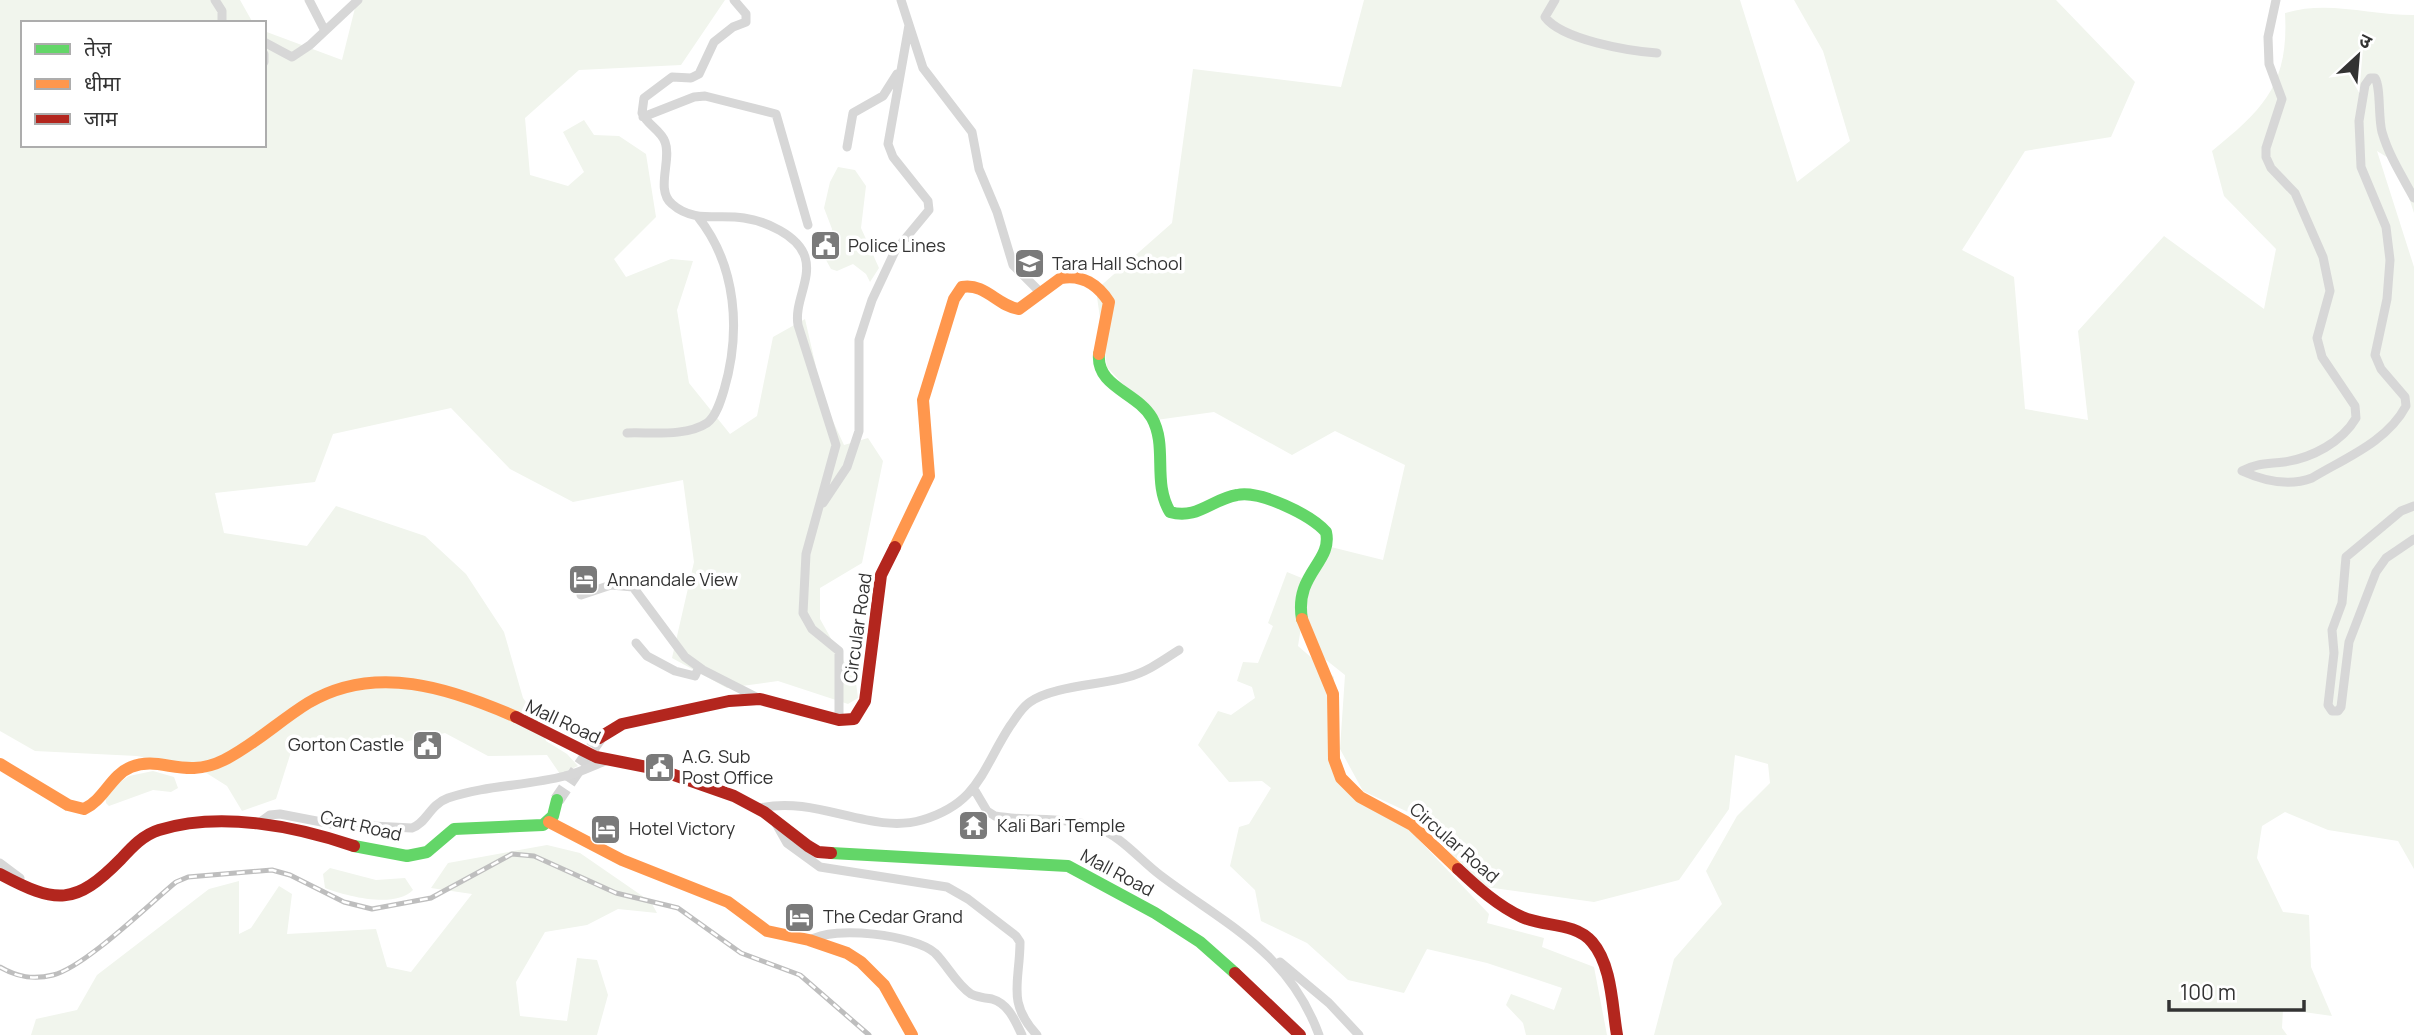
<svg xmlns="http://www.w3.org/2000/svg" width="2414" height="1035" viewBox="0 0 2414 1035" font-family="Manrope,'Noto Sans Devanagari',sans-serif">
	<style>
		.green { fill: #f1f5ed }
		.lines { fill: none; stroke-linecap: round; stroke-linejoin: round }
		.primary-tunnel { stroke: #d6d6d6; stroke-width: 14; stroke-dasharray: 14 7; stroke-linecap: butt }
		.street { stroke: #d7d7d7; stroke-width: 9 }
		.fast { stroke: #63d668; stroke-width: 12 }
		.slow { stroke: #ff974d; stroke-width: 12 }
		.jam { stroke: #b3261e; stroke-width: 12 }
		.rail-casing { stroke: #bebebe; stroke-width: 5 }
		.rail { stroke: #fff; stroke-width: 2.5; stroke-dasharray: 8; stroke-linecap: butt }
		.labels { text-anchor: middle; stroke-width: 7; stroke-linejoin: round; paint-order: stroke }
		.poi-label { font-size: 18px; fill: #333; stroke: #fff; text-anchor: start }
		.street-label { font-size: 18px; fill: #333; stroke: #fff }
	</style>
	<rect width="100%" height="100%" fill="#fff"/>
	<path class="green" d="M0,0h240l13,23h-230v122h241v-114l78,29 15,-60h368l-44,65 -102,5 -54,48 5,57 38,11 16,-14 -21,-40 21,-12 10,15 25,1 27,18 10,63 -42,42 12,18 45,-18 22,2 -16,49 12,73 41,51 27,-18 16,-79 32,-18 19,83 20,43 24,-7 15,23 -21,102 -42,25v31l36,64 2,15 -10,6 -70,-23 -51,7 -55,-30 22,-96 -11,-82 -110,22 -63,-33 -59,-61 -118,26 -18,48 -100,11 9,40 83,13 29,-40 89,30 41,38 38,58 19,66 15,20 8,23 21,13 11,12 -18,8 -13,-19 -59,1 -43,-23 -54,12 -69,-1 -31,8 -15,47 -34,12 -15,-25 -27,-17 -63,-13 -102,-5 -35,-20z
		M1364,0h376l57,182 53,-41 -27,-90 -29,-51h262l79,82 -24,55 -86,14 -63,99 52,27 11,132 63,11 -10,-89 86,-95 100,73 12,-60 -52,-53 -12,-45c52,-42 77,-67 73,-138 43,-13 83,2 129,2v198l-16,-49 -21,-13 37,116v602l-16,-28 -70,-11 -43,-18 -23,14 -5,32 26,54 26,3 2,52 21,49 -49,-7 -1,19 5,7h-633l20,-76 48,-55 -16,-33 31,-55 33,-33 -2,-19 -33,-9 -6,54 -50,71 -85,22 -108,-15 -78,-75 -45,-21 -23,-42 5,-74 -39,-31 1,-54 -9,56 36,31 -3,78 21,42 49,24 88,93 -2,9 57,15 -2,9 52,20 13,68h-81l-3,-12 -17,-18 5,-11 43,16 8,-22 -75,-25 -60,-14 -23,44 -56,-13 -41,-37 -46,-22 -6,-31 -25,-24 9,-39 10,-3 22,-36 -9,-7 -33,1 -31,-37 20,-34 13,4 24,-17 -3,-11 -15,-6 6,-19 15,1 15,-37 -5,-3 19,-51 22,9 22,-34 52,13 22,-95 -70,-34 -43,24 -78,-43 -58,8 -49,-53 -11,-77 76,-67 21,-154 148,18z
		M838,167l17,3 11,16 -5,42 18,40 -9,14 -4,-8 -13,-10 -16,7 -6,-2 -5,-9 6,-31 -8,-21 6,-26z
		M153,771l21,6 4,11 -7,4 -18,-2 -44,16 -3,-3 -1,-11 24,-16z
		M547,845l33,8 71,49 6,11 -39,-4 -31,16 -42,7 -29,50 4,34 47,5 10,-63 20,2 11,35 -11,40h-566l5,-16 41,-9 20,-35 112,-86 30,-8v53l12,-6 28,-42 13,8 -5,40 89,-5 11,38 24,5 61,-78 -41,-6 17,-25z
		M330,868l46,12 29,-2 8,12c-18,19 -67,6 -88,-2l-2,-14z"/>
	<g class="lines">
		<path class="primary-tunnel" d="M557,800l42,-62"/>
		<path class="street" d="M215,0l7,11v12
			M309,0l16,31
			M734,0l12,14v8l-13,5 -19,15 -15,32 -8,4 -19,-1 -28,21 -2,15c5,12 19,17 23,29 7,18 -10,48 7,62 21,19 47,10 72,14 21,3 54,17 61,39 7,22 -11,45 -7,68l38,120 -30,109 -3,59 9,16 27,22v69
			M901,0l22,68 49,64 7,37 18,43 16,53 28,28
			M1555,0l-10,17c17,23 84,34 112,36
			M264,42l28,15 18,-12 48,-45
			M264,54v8
			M643,117l51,-20 11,-1 71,18 32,111
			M847,147l6,-34 30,-17 14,-22
			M627,433c23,-1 59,4 80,-10 9,-6 14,-23 17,-33 17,-58 13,-124 -26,-173
			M2242,471c22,10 46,16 70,7 33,-20 75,-36 94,-72l-1,-9 -24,-28 -6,-14 12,-56 3,-39 -4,-33 -25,-60 -2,-46 6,-36 5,-7h5c6,9 3,40 7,54 7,24 20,44 32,66
			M2242,471c14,-8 27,-7 42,-9 28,-4 58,-20 72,-44l-1,-12 -33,-49 -5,-19 13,-47 -7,-34 -28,-64 -24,-25 -5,-11v-9l16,-49 -13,-35 -1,-27 8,-37
			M823,503l24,-36 12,-36v-91l13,-40 23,-49 34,-41 -1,-9 -35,-44 -5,-13 21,-119
			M2414,506l-13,5 -55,46 -4,46 -10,27 2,23 -6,52 4,6h6l3,-4 8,-65 27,-70 10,-14 28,-19
			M581,595l30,-10 22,2 52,70 18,13 53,27
			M636,643l11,13 28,15 20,5 4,-9
			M974,789l13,22 8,5c33,6 68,0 101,11 25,9 43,32 64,48 66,50 128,76 159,160
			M760,808c57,-13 111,27 162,12 57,-17 60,-51 88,-94 6,-8 11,-18 20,-24 23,-16 70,-17 98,-25 19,-5 34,-16 51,-27
			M774,820l13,23 33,24 127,20 21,12 48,37 4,6c0,40 -14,60 17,93
			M259,823l11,-8 10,-1 52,10 80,4c15,-5 17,-23 36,-30 38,-13 78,-12 117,-22 14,-3 27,-10 40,-15
			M0,863l20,15
			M811,940c22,-15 104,-5 124,13 13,13 21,31 36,41 6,3 14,4 21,5 17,5 23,22 30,36
			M1280,962l49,41 30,32"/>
		<path class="fast" d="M1099,354c-3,33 38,38 53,64 16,29 0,64 18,94 27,8 42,-13 67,-17 23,-5 74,20 89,37 7,30 -32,42 -24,87
			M354,846l53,10 20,-4 27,-23 89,-4 10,-9 4,-16
			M831,853l237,13 87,47 45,29 35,31"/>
		<path class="slow" d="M895,547l34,-71 -6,-76 31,-101 8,-12c24,-4 35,19 57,22l42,-31c21,-4 37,7 48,24l-10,52
			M1302,619l31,75 1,65 7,19 19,19 52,28 46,44
			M0,764l68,41 16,4c20,-9 27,-34 47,-42 30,-12 53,13 93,-7 30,-15 55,-39 84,-57 67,-40 142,-15 208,14
			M549,822l73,38 106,42 39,29 42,9 38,13 14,9 23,23 28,50"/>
		<path class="jam" d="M516,717l80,40 61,12 77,27 30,16 44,34 10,6 13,1
			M599,738l23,-14 107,-23 31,-2 79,21 15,-1 11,-18 16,-126 14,-28
			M1458,869c19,18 40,37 64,48 22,10 53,5 70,25 20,23 20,64 25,93
			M0,874c56,30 75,32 121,-15 11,-12 22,-24 38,-29 61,-19 136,-4 195,16
			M1235,973l65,62"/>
		<defs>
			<path id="rail" d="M0,967c17,10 33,13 53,8 32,-8 95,-70 123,-93l12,-5 84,-7 18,5 54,27 28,7 59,-11 81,-44 22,2 82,37 62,15 63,45 59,22 69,60"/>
		</defs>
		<use href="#rail" class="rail-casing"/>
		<use href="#rail" class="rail"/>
	</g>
	<defs>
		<symbol id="civic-square" viewBox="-11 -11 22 22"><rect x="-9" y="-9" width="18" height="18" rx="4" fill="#7a7a7a" stroke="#fff"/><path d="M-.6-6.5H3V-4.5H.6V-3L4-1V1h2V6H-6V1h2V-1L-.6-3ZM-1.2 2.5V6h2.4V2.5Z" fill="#fff"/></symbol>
		<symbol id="school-square" viewBox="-11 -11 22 22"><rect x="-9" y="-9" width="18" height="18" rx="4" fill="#7a7a7a" stroke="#fff"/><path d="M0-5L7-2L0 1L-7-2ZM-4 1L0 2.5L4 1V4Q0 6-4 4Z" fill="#fff"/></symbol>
		<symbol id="hotel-square" viewBox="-11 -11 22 22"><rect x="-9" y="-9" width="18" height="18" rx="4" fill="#7a7a7a" stroke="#fff"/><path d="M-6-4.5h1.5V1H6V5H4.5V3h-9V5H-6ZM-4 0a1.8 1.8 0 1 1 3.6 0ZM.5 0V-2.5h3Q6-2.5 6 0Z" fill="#fff"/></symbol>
		<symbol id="temple-square" viewBox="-11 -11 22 22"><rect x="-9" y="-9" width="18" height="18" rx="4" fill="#7a7a7a" stroke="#fff"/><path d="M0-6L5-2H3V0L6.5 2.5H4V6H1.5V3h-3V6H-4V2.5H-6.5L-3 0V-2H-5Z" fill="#fff"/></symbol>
	</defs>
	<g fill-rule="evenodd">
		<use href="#civic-square" x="808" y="228" width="35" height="35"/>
		<use href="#school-square" x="1012" y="246" width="35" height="35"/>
		<use href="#hotel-square" x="566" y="562" width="35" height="35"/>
		<use href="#civic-square" x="410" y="728" width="35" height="35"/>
		<use href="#civic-square" x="642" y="750" width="35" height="35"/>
		<use href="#temple-square" x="956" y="808" width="35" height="35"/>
		<use href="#hotel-square" x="588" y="812" width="35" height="35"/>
		<use href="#hotel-square" x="782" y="900" width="35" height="35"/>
	</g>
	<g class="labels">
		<g class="poi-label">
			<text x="848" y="252">Police Lines</text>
			<text x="1052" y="270">Tara Hall School</text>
			<text x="607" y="586">Annandale View</text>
			<text x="404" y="751" text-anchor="end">Gorton Castle</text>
			<text x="682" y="763">A.G. Sub<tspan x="682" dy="21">Post Office</tspan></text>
			<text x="997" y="832">Kali Bari Temple</text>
			<text x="629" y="835">Hotel Victory</text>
			<text x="823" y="923">The Cedar Grand</text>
		</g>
		<g class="street-label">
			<text transform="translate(858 628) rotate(-82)" y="6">Circular Road</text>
			<text transform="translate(563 722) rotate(25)" y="6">Mall Road</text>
			<text transform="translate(361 826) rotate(13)" y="6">Cart Road</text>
			<text transform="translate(1454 843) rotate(41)" y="6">Circular Road</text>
			<text transform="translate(1117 873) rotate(28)" y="6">Mall Road</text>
		</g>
	</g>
	<rect x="21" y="21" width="245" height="126" fill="#ffffff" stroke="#adadad" stroke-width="2"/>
	<rect x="35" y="44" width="35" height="10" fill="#63d668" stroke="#adadad" stroke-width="2"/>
	<text x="84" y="56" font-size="21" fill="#333333">तेज़</text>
	<rect x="35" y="79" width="35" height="10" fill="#ff974d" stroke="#adadad" stroke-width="2"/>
	<text x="84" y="91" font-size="21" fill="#333333">धीमा</text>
	<rect x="35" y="114" width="35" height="10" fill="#b3261e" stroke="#adadad" stroke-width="2"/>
	<text x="84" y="126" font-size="21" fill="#333333">जाम</text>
	<g transform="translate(2358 56) rotate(26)" stroke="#ffffff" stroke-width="5" paint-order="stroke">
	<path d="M0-5L12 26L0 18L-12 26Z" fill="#333333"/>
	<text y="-10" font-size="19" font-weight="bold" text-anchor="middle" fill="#333333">उ</text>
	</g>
	<path d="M2169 1000v10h135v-10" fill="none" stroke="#333333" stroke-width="3.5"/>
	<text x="2180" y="1000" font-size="21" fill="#333333" stroke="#ffffff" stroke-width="5" paint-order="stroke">100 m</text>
</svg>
